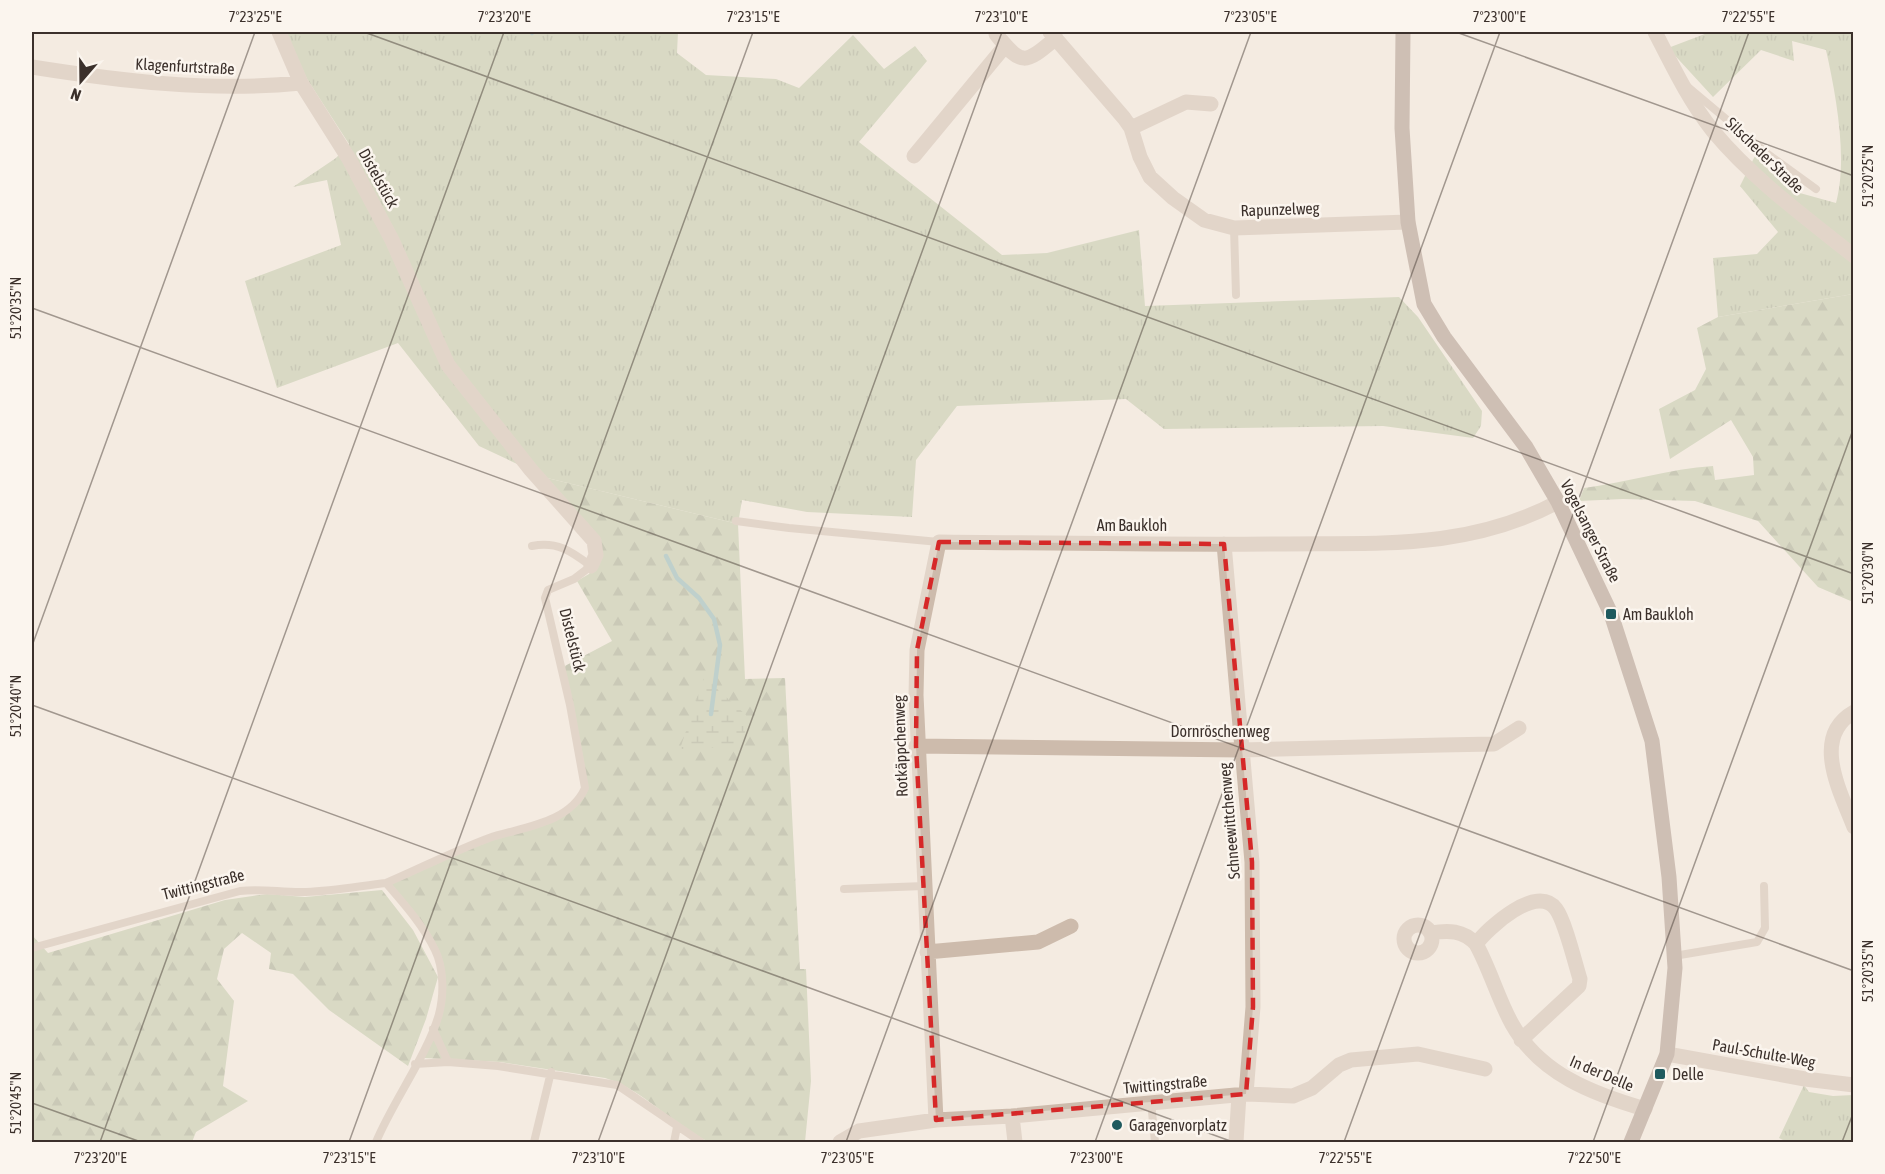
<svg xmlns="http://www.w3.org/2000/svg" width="1885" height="1174" viewBox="0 0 1885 1174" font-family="'Asap Condensed',sans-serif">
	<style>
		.grass { fill: url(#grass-tufts) }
		.forest { fill: url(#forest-firs) }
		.wetland { fill: url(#wetland-marsh) }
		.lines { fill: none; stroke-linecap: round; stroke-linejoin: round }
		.stream { stroke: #7fb0b2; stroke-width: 4.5 }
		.lane { stroke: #cdbbac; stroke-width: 8 }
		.street { stroke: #cdbbac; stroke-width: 15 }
		.secondary { stroke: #a18a7d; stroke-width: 15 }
		.marked { fill: none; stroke: #d62828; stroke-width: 4.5; stroke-dasharray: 12 8; stroke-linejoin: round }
		.ticks { fill: none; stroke: #3b302b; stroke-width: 1.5; stroke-opacity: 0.45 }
		.poi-dot { fill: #1f5a5e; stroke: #fbf5ee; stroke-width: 2 }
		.labels { text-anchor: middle; stroke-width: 5; stroke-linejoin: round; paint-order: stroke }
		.street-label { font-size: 16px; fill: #3b302b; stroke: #fbf5ee }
		.poi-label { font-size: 16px; fill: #3b302b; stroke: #fbf5ee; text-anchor: start }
		.neatline { fill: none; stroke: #3b302b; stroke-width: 2 }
		.ticks-label { font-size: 15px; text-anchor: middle; fill: #3b302b }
	</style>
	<defs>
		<pattern id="grass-tufts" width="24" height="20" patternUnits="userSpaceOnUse" patternTransform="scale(1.5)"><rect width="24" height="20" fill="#b8c4a0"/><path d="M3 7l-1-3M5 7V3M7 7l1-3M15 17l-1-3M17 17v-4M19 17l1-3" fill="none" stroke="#97a083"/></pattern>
		<pattern id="forest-firs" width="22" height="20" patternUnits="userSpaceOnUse" patternTransform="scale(1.5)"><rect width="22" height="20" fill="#b8c4a0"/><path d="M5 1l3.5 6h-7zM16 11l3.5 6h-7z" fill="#97a083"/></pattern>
		<pattern id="wetland-marsh" width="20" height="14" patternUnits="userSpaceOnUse" patternTransform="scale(1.5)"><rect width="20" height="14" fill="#b8c4a0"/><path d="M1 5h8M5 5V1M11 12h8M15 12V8" fill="none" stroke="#97a083"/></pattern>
	</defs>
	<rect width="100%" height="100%" fill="#f4ebe1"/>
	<path class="grass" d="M285,32h393l-1,21 29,22 70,4 23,9 54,-53 31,34 31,-23 12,15 -68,81 143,113 45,-2 92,-23 6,76 254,-9 19,20 64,94 -1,15 -8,12 -90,-12 -219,3 -38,-30 -169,7 -41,54 -4,57 -105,-5 -65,-12 -4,24 -191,-46 -68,-32 -81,-103 -121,45 -32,-107 96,-36 -14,-65 -34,7 43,-29 13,-14 -42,-65z
		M1710,32h143v262l-135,23 -5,-59 44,-4 21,-22 -38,-46 15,-30 34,34 47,13c12,-44 0,-108 -10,-153l-34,-9 2,20 -33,-11 -48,47 -45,-49z
		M1804,1085l5,7 24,4 20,-1v47h-66l-8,-4z"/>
	<path class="forest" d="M1853,294v308l-35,-15 -60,-66 -63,-20 -72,-2 -44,2 5,-13c44,-6 85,-19 129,-22l2,14 39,-5 -1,-18 -22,-37 -61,39 -11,-50 36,-19 11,-21 -9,-41 21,-11z
		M547,478l191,46 7,155 40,-1 15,291h6l5,112 -6,61c-17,0 -87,4 -98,-1 -36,-16 -62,-51 -102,-63l-105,-16 -76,-4c11,-31 30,-75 11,-107 -13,-24 -33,-46 -49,-68l104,-45 71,-24 24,-26 -24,-120 51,-27 -35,-60 12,-7 10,-16z
		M382,890l31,40 25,47 -12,42 -18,47 -79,-56 -36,-36 -24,-5 2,-16 -29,-20 -18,16 -7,30 17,22 -11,85 25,15 -52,31 -4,10h-160v-207l16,18 177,-53 42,-6 38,3z"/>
	<path class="wetland" d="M704,677l42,38 -2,31 -64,3z"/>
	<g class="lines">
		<path class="stream" d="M531,32l1,1
			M666,556l11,22 22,20 15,21 6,26 -9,69"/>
		<path class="lane" d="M1688,87l81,68 47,34
			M1234,228l2,67
			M736,521l53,7 150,14
			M844,889l80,-3
			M32,948l208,-57c22,-3 43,2 66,1 27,-1 54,-6 80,-9
			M1674,956l83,-14 8,-14 -1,-42
			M433,1029l15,33
			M415,1064l33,-2 50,4 119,19 84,57
			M1151,1102l4,40
			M376,1142c17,-41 52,-88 63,-128 5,-19 5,-46 -4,-64 -12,-25 -31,-46 -49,-67 35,-15 68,-32 103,-45 32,-11 80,-14 96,-50l-15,-83 -25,-107 3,-8 26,-11 17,-13c-20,-15 -34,-25 -59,-20
			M534,1142l17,-70
			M674,1142l3,-15"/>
		<path class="street" d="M279,32l22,51 48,76 43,81 56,125 83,105 63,71 2,14 -5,11
			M999,32l-3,2c26,33 29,30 60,4
			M1050,32l74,86 7,10 9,29 10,20 23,21 31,22 30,8 174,-6
			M1655,32c17,33 34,69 58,99 40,48 92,86 141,125
			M32,67c88,14 179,25 269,16
			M1131,128l55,-26 25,2
			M914,156l91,-110
			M1224,544l28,318 1,145 -7,87
			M1854,712c-44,25 -13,81 0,115
			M916,746l325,4 201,-5 52,-1 25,-16
			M1404 939a14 14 0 1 1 28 0a14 14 0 1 1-28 0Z
			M1431,933c17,-3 32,-3 45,11 14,25 22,55 36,80 28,50 81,70 133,85
			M1476,944c12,-16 61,-61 80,-35 9,12 19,54 24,70l-1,7 -58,54
			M927,952l111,-10 33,-16
			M1667,1054l138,25 49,6
			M1012,1116l3,26
			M936,1120l-20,-425 1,-45 22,-108c110,1 221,3 331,2 103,-2 194,8 288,-42
			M840,1142l19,-11 77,-11 76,-4 234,-22 47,2 19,-8 27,-23 12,-5 67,-6 67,15
			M1236,1142l3,-47"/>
		<path class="secondary" d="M1403,32l-1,96 6,94 16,82 20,33 82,110 32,55 53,112 41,127 17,136 6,91 -8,86 -36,88"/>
	</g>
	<path d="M0 0H1885V1174H0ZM939,542l285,2 28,318 1,145 -7,87 -310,26 -20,-374 1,-96z" fill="#f4ebe1" fill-opacity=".55" fill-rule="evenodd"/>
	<path class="marked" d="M939,542l285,2 28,318 1,145 -7,87 -310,26 -20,-374 1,-96z"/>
	<path class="ticks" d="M364,32l1490,542M1456,32l398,144M32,308l1822,663M32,646l223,-614M32,705l1201,437M32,1103l109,39M100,1142l404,-1110M349,1142l404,-1110M598,1142l404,-1110M846,1142l405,-1110M1095,1142l405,-1110M1344,1142l405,-1110M1593,1142l261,-715M1842,1142l12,-31"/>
	<g class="poi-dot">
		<rect x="1605" y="608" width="12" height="12" rx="3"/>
		<rect x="1654" y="1068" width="12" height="12" rx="3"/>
		<circle cx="1117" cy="1125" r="6"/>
	</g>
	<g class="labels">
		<g class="street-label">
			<text transform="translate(185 66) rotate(3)" y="6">Klagenfurtstraße</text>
			<text transform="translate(1765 155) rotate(44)" y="6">Silscheder Straße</text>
			<text transform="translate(379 178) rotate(61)" y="6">Distelstück</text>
			<text transform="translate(1280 209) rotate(-2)" y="6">Rapunzelweg</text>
			<text x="1132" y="531">Am Baukloh</text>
			<text transform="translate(1591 531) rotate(63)" y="6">Vogelsanger Straße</text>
			<text transform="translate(573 640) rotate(76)" y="6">Distelstück</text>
			<text x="1220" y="737">Dornröschenweg</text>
			<text transform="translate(900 746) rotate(-92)" y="6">Rotkäppchenweg</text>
			<text transform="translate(1229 821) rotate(-95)" y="6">Schneewittchenweg</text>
			<text transform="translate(203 884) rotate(-14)" y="6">Twittingstraße</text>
			<text transform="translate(1764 1053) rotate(10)" y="6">Paul-Schulte-Weg</text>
			<text transform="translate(1602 1073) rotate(23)" y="6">In der Delle</text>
			<text transform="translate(1165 1084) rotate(-5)" y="6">Twittingstraße</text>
		</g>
		<g class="poi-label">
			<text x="1623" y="620">Am Baukloh</text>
			<text x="1672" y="1080">Delle</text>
			<text x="1129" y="1131">Garagenvorplatz</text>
		</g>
	</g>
	<rect width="1885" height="1174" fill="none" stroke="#fbf5ee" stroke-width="66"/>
	<g transform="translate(81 81) rotate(200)" stroke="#fbf5ee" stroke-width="4.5" paint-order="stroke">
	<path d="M0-4.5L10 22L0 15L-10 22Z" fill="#3b302b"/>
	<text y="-9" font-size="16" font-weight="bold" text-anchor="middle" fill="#3b302b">N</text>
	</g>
	<rect x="33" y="33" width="1819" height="1108" class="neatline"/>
	<g class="ticks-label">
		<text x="255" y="22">7°23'25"E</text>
		<text x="504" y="22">7°23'20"E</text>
		<text x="753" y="22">7°23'15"E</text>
		<text x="1001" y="22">7°23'10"E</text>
		<text x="1250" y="22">7°23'05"E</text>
		<text x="1499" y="22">7°23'00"E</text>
		<text x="1748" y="22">7°22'55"E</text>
		<text transform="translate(1868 176) rotate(-90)" y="5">51°20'25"N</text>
		<text transform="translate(16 308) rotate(-90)" y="5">51°20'35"N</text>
		<text transform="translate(1868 573) rotate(-90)" y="5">51°20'30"N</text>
		<text transform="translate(16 706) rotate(-90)" y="5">51°20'40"N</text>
		<text transform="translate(1868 971) rotate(-90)" y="5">51°20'35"N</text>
		<text transform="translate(16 1103) rotate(-90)" y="5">51°20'45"N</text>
		<text x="100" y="1163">7°23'20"E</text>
		<text x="349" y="1163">7°23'15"E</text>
		<text x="598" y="1163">7°23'10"E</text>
		<text x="847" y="1163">7°23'05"E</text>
		<text x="1096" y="1163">7°23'00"E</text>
		<text x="1345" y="1163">7°22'55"E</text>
		<text x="1594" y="1163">7°22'50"E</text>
	</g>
</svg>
